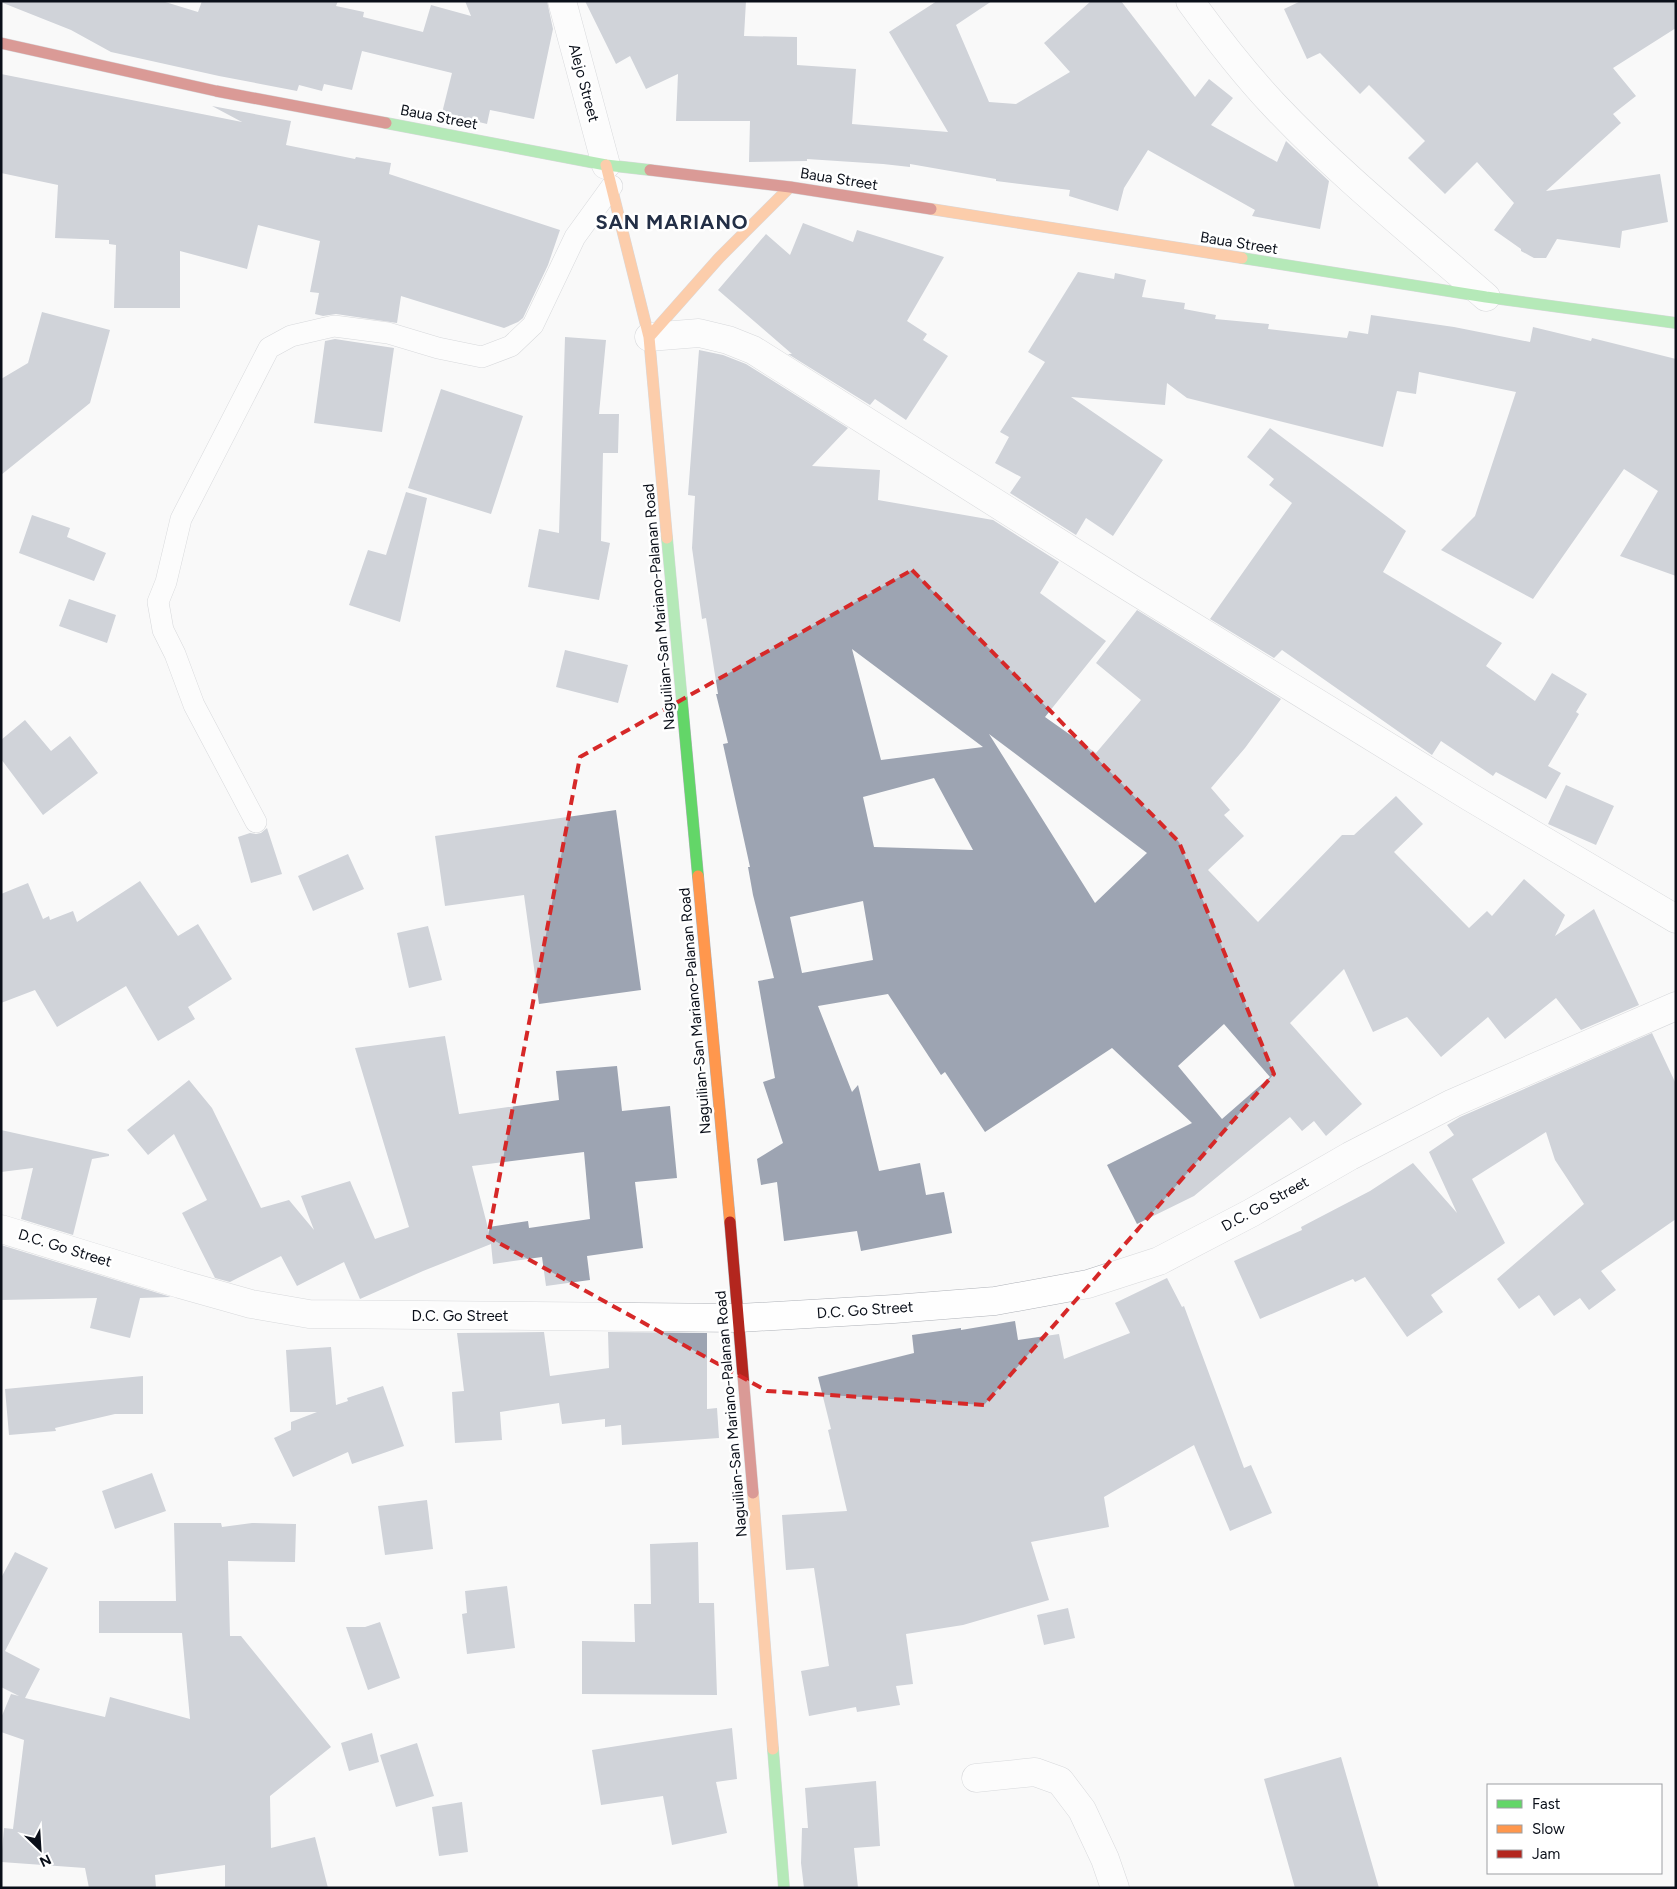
<svg xmlns="http://www.w3.org/2000/svg" width="1677" height="1889" viewBox="0 0 1677 1889" font-family="Figtree,sans-serif">
	<style>
		.building { fill: #9da4b2; fill-rule: evenodd }
		.lines { fill: none; stroke-linecap: round; stroke-linejoin: round }
		.lane-casing { stroke: #afb2b8; stroke-width: 22 }
		.street-casing { stroke: #afb2b8; stroke-width: 29 }
		.fast-casing { stroke: #afb2b8; stroke-width: 12 }
		.slow-casing { stroke: #afb2b8; stroke-width: 12 }
		.jam-casing { stroke: #afb2b8; stroke-width: 12 }
		.lane { stroke: #fefefe; stroke-width: 21 }
		.street { stroke: #fefefe; stroke-width: 28 }
		.fast { stroke: #63d668; stroke-width: 11 }
		.slow { stroke: #ff974d; stroke-width: 11 }
		.jam { stroke: #b3261e; stroke-width: 11 }
		.marked { fill: none; stroke: #d62828; stroke-width: 4; stroke-dasharray: 10 6; stroke-linejoin: round }
		.labels { text-anchor: middle; stroke-width: 5; stroke-linejoin: round; paint-order: stroke }
		.street-label { font-size: 15px; fill: #0a0f19; stroke: #fff }
		.district-label { font-size: 20px; font-weight: bold; letter-spacing: 1px; fill: #232f46; stroke: #fff }
	</style>
	<rect width="100%" height="100%" fill="#f9f9f9"/>
	<path class="building" d="M4,1h158l36,11 4,-11h136l-2,5 28,6 -1,5 60,15 8,-27 40,11 -6,-15h82l6,28 -19,90 -44,-9 -3,14 -45,-11 10,-40 -90,-22 -10,39 -28,-6 -2,7 -23,-6 -2,6 -78,-15 -108,-24 -40,-22 -68,-27z
		M585,1h161l-2,35 53,1v28l59,4 -4,55 96,8 -59,-100 48,-31h55l-36,24 33,77 27,2 54,-32 -26,-29 47,-42h30l74,96 14,-18 24,19 -22,27 66,37 9,-21 43,40 -9,48 -68,-13 3,-6 -107,-60 -24,38 -6,23 -49,-15 1,-6 -74,-9v-2l-86,-15v3l-27,-3 -76,-5v2l-58,1 1,-41h-74l2,-47 -32,15 -16,-33 -14,8z
		M1301,1h375v27l-63,40 23,28 -23,18 8,9 -75,68 114,-17 8,48 -46,9 -2,17 -63,-9 -11,19h-12l-13,-7v-2l-27,-19 20,-27 -37,-41 -32,32 -37,-36 17,-17 -56,-56 -9,9 -40,-41 -13,6 -23,-50z
		M1,74l241,48 -30,-16 79,15 -5,24 69,14 1,-2 35,6 -2,11 171,56 -12,35 -25,53 -5,4 -14,6 -103,-32 -4,27 -61,-9 -13,2 -8,-2 4,-21 -9,-1 10,-51 -62,-16 -11,44 -67,-18v57h-66l2,-63 -7,-1v-4l-54,-2 3,-53 -57,-12z
		M803,223l50,19 4,-12 87,27 -37,64 20,13 -4,6 25,16 -42,64 -31,-21 -5,6 -82,-51h4l-74,-64 48,-56 24,21z
		M1078,272l36,7 1,-6 31,7 -4,17 43,6 -1,6 32,6 -1,4 54,5 -1,5 79,9 2,-7 19,3 3,-19 83,12 76,15 3,-15 58,14 1,-3 84,21v217l-56,-20 38,-65 -34,-22 -91,130 -92,-49 34,-34 41,-124 -97,-20 -3,22 -19,-3 -14,56 -196,-49 -20,-15 -2,22 -94,-8 92,63 -50,76 -27,-18 -10,17 -66,-42 11,-16 -26,-14 14,-26 -9,-5 45,-70 -17,-10z
		M42,312l68,18 -20,73 -89,72v-96l27,-16z
		M565,337l41,3 -7,74h20l-1,39h-15l-2,88 9,2 -11,57 -71,-13 11,-58 20,4z
		M335,339l59,9 -12,84 -68,-9 11,-82z
		M699,350l24,5 23,9 102,64 -36,38 68,4 -2,30 115,20 66,42 -19,31 66,48 -61,76 51,36 45,-53 -45,-37 41,-53 144,89 -36,49 -34,40 19,22 -6,5 20,21 -36,34 50,52 84,-87h12l42,-39 27,28 -29,28 75,76 18,-17 5,5 32,-37 41,36 -10,21 39,-27 45,96 -58,25 -25,-32 -51,41 -17,-22 -47,40 -34,-40 -34,15 -29,-63 -54,54 72,81 -36,32 -12,-15 -12,10 -12,-14 -96,79 -57,28 -30,-59 85,-42 -80,-75 -127,84 -40,-60 -4,3 -53,-81 -70,12 34,86 6,-7 21,86 41,-8 6,32 18,-3 8,41 -91,18 -4,-20 -73,10 -7,-59 -16,3 -4,-26 26,-16 -20,-61 12,-4 -17,-97 16,-3 -21,-83 -5,-28h2l-27,-123 5,-1 -12,-49h2l-12,-76 -4,1 -10,-71 3,-52 -7,-1zM852,649l131,98 -102,13zM989,734l158,119 -52,50 -89,-142zM934,778l39,72 -99,-3 -11,-50zM863,901l10,59 -71,13 -12,-56zM1224,1024l46,53 -48,42 -44,-53z
		M441,389l82,27 -32,98 -83,-26z
		M1270,428l136,103 -23,41 119,71 -16,23 49,35 17,-28 35,21 -11,18 3,2 -31,52 13,7 -15,26 -50,-27 -3,4 -52,-35 -9,14 -150,-105 -8,8 -64,-39 82,-116 -23,-18 5,-6 -27,-22z
		M406,492l21,6 -27,124 -51,-17 19,-55 18,5z
		M32,515l38,13 -3,9 39,16 -12,28 -75,-28z
		M69,599l47,16 -9,28 -48,-17z
		M565,650l63,15 -10,38 -62,-16z
		M25,720l26,31 19,-15 28,37 -55,42 -42,-56v-19z
		M1566,785l48,21 -18,39 -48,-21z
		M616,810l25,180 -102,14 -15,-109 -79,11 -10,-70z
		M267,828l15,46 -31,9 -13,-46 12,-4 6,1 5,-1z
		M348,854l16,35 -51,22 -15,-35z
		M140,881l38,55 20,-12 34,55 -44,28 7,12 -37,22 -32,-55 -69,41 -22,-37 -34,13v-109l27,-11 15,36 6,-3 1,4 23,-9 4,11z
		M428,926l14,54 -33,8 -12,-55z
		M1652,1033l24,51v135l-75,52 15,19 -27,20 -9,-12 -26,18 -15,-21 -20,14 -22,-30 87,-75 -29,-44 -9,-28 -74,47 33,64 -74,52 12,17 -36,25 -42,-60 -10,5 -2,-3 -93,40 -26,-58 68,-31 -1,-3 69,-36 43,-28 44,50 -28,-61 25,-17 -7,-10 13,-8z
		M445,1036l14,78 100,-14 -3,-29 61,-5 5,45 48,-5 7,72 -42,4 8,66 -56,8 3,24 -44,6 -4,-29 -49,7 -2,-20 -68,27 -63,28 -16,-37 -47,24 -16,-30 -51,26 -15,-4 -33,-65 25,-13 -33,-66 -26,21 -21,-25 62,-50 23,28 49,100 28,-8 25,30 -13,-34 49,-15 25,58 34,-12 -54,-179zM584,1152l6,67 -61,9 -1,-7 -39,6v5l-17,-66z
		M1,1130l108,24v2l-17,3 -19,76 -52,-16 12,-51 -32,4z
		M1,1245l170,52 -31,1 -10,40 -40,-10 7,-30 -96,2z
		M1167,1278l15,29 2,-1 60,162 7,-3 21,48 -42,18 -36,-86 -90,52 5,30 -78,15 18,58 -86,25 -57,9 7,50 -17,2 4,19 -43,7 -1,-5 -47,9 -8,-45 28,-5 -15,-98 -28,2 -4,-55 65,-4 -19,-81 3,-1 -13,-52 96,-24 -2,-18 49,-7v2l54,-9 3,19 41,-6 5,25 66,-26 -15,-30z
		M544,1332l6,44 59,-8 -1,-36 99,1v76l10,-1 2,30 -97,7 -1,-20 -16,2v-8l-43,5 -3,-21 -59,9 2,28 -47,3 -3,-51 12,-1 -7,-58z
		M331,1347l5,58 12,-4 -1,-3 36,-12 21,60 -52,18 -4,-12 -55,25 -19,-39 17,-8v-8l26,-10h-27l-4,-62z
		M143,1376v38h-28l-60,14 1,3 -47,4 -4,-46z
		M152,1473l14,38 -51,18 -13,-38z
		M427,1500l6,49 -48,6 -7,-49z
		M174,1523h47l1,4 30,-4 44,1 -1,38 -67,-1 2,75h11l90,111 -61,49 1,52 44,-11 13,51h-103v-23l-70,10 1,13h-67l-4,-20 -84,-6 3,-34 9,1 11,-89 -23,-8v-14l10,-24 8,2 -18,-9v-109l14,-26 33,16 -43,83 35,18 -15,29 80,19 5,-20 80,22 -8,-86h-83v-32h77z
		M698,1542l1,61h15l3,92 -135,-1v-53l53,1 -1,-38h17l-1,-60z
		M507,1586l8,62 -48,6 -5,-40 5,-1 -2,-22z
		M1068,1608l7,30 -31,7 -7,-30z
		M380,1622l20,56 -32,12 -22,-63h19z
		M732,1728l5,51 -21,3 11,51 -55,12 -9,-49 -62,9 -9,-55z
		M372,1733l7,29 -30,9 -8,-28z
		M417,1743l17,53 -38,11 -16,-52z
		M1341,1757l38,131h-84l-31,-109z
		M876,1781l4,65 -26,2 4,40h-54l-3,-25 1,-35h6l-3,-40z
		M462,1802l6,50 -29,4 -7,-49z"/>
	<g class="lines">
		<defs>
			<path id="lane" d="M256,822l-62,-117 -19,-51 -12,-24 -5,-28 8,-20 15,-63 88,-171 22,-12 43,-10 54,7 50,15 44,9 29,-11 22,-21 42,-88 37,-51"/>
			<path id="street" d="M562,1l44,164
				M1190,1c26,36 53,71 84,104 65,69 140,129 212,192
				M649,337l50,-4 29,7 25,10 379,239 338,208 206,122
				M1,1229l179,55 71,20 58,10 430,4 155,-9 101,-8 93,-17 71,-23 92,-48 99,-57 103,-53 223,-97
				M976,1778l59,-6 25,9 22,29 23,49 10,29"/>
			<path id="fast" d="M386,123l220,42 44,5
				M1242,258l244,39 190,26
				M667,538l31,338
				M773,1749l11,139"/>
			<path id="slow" d="M606,165l43,172 18,201
				M931,209l311,49
				M649,337l70,-79 71,-71
				M698,876l32,346
				M753,1493l20,256"/>
			<path id="jam" d="M1,43l215,48 170,32
				M650,170l140,17 141,22
				M730,1222l23,271"/>
		</defs>
		<use href="#lane" class="lane-casing"/>
		<use href="#street" class="street-casing"/>
		<use href="#fast" class="fast-casing"/>
		<use href="#slow" class="slow-casing"/>
		<use href="#jam" class="jam-casing"/>
		<use href="#lane" class="lane"/>
		<use href="#street" class="street"/>
		<use href="#fast" class="fast"/>
		<use href="#slow" class="slow"/>
		<use href="#jam" class="jam"/>
	</g>
	<path d="M0 0H1677V1889H0ZM912,570l267,272 95,232 -290,331 -217,-14 -279,-154 92,-480z" fill="#f9f9f9" fill-opacity=".55" fill-rule="evenodd"/>
	<path class="marked" d="M912,570l267,272 95,232 -290,331 -217,-14 -279,-154 92,-480z"/>
	<g class="labels">
		<g class="street-label">
			<text transform="translate(584 83) rotate(75)" y="5">Alejo Street</text>
			<text transform="translate(439 117) rotate(11)" y="5">Baua Street</text>
			<text transform="translate(839 179) rotate(9)" y="5">Baua Street</text>
			<text transform="translate(1239 243) rotate(9)" y="5">Baua Street</text>
			<text transform="translate(659 607) rotate(-95)" y="5">Naguilian-San Mariano-Palanan Road</text>
			<text transform="translate(695 1011) rotate(-95)" y="5">Naguilian-San Mariano-Palanan Road</text>
			<text transform="translate(1265 1204) rotate(-29)" y="5">D.C. Go Street</text>
			<text transform="translate(65 1248) rotate(17)" y="5">D.C. Go Street</text>
			<text transform="translate(865 1310) rotate(-4)" y="5">D.C. Go Street</text>
			<text x="460" y="1321">D.C. Go Street</text>
			<text transform="translate(731 1414) rotate(-95)" y="5">Naguilian-San Mariano-Palanan Road</text>
		</g>
		<g class="district-label">
			<text x="672" y="229">SAN MARIANO</text>
		</g>
	</g>
	<rect width="1677" height="1889" fill="none" stroke="#0a0f19" stroke-width="5"/>
	<rect x="1487" y="1784" width="175" height="90" fill="#ffffff" stroke="#9d9fa3"/>
	<rect x="1497" y="1800" width="25" height="8" fill="#63d668" stroke="#9d9fa3"/>
	<text x="1532" y="1809" font-size="15" fill="#0a0f19">Fast</text>
	<rect x="1497" y="1825" width="25" height="8" fill="#ff974d" stroke="#9d9fa3"/>
	<text x="1532" y="1834" font-size="15" fill="#0a0f19">Slow</text>
	<rect x="1497" y="1850" width="25" height="8" fill="#b3261e" stroke="#9d9fa3"/>
	<text x="1532" y="1859" font-size="15" fill="#0a0f19">Jam</text>
	<g transform="translate(40 1849) rotate(155)" stroke="#ffffff" stroke-width="4" paint-order="stroke">
	<path d="M0-4L9 19L0 12L-9 19Z" fill="#0a0f19"/>
	<text y="-8" font-size="14" font-weight="bold" text-anchor="middle" fill="#0a0f19">N</text>
	</g>
</svg>
